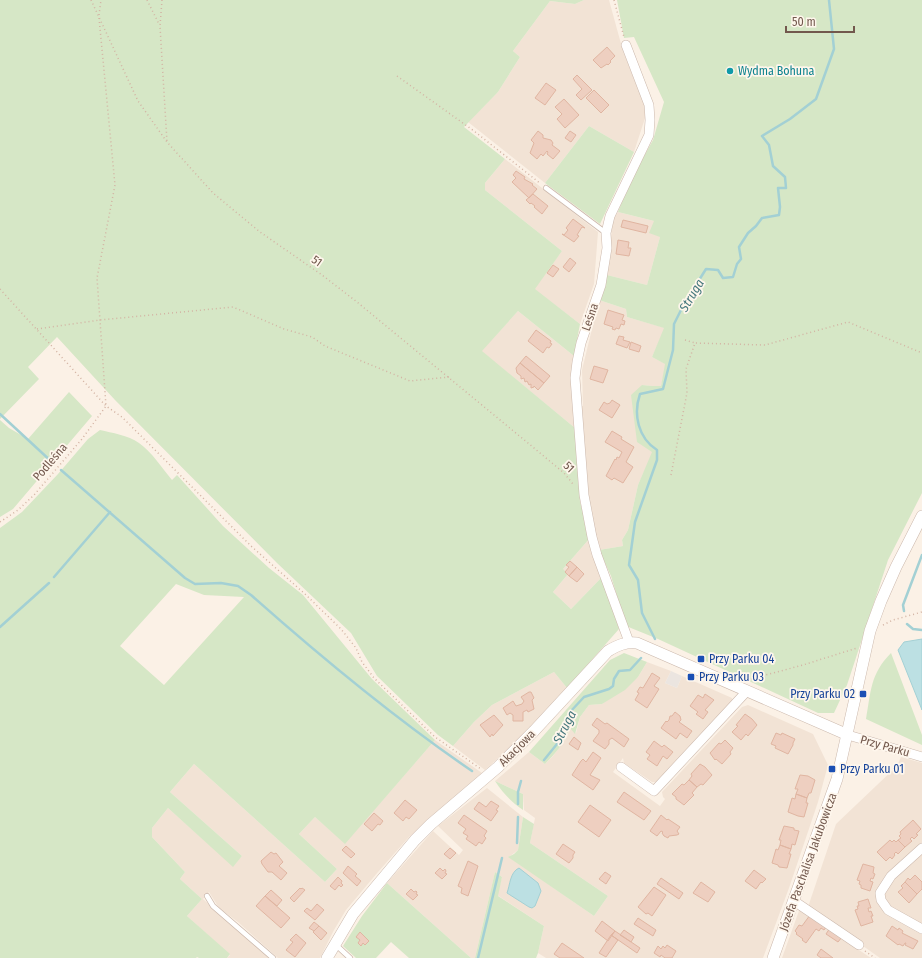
<svg xmlns="http://www.w3.org/2000/svg" width="922" height="958" viewBox="0 0 922 958" font-family="'Fira Sans Condensed',sans-serif">
	<style>
		.residential { fill: #f2e3d5 }
		.industrial { fill: #ebe5e0 }
		.green { fill: #d6e7c6; fill-rule: evenodd }
		.water { fill: #bce0e3; stroke: #a3d0d4 }
		.lines { fill: none; stroke-linecap: round; stroke-linejoin: round }
		.stream { stroke: #a3d0d4; stroke-width: 2.5 }
		.building { fill: #eecfc0; stroke: #e0b5a1 }
		.service-casing { stroke: #ccb9ad; stroke-width: 6 }
		.minor-casing { stroke: #ccb9ad; stroke-width: 10 }
		.tertiary-casing { stroke: #ccb9ad; stroke-width: 12 }
		.path { stroke: #d3b3a3; stroke-width: 1.5; stroke-dasharray: 1 3; stroke-linecap: butt }
		.service { stroke: #fff; stroke-width: 4.5 }
		.minor { stroke: #fff; stroke-width: 9 }
		.tertiary { stroke: #fff; stroke-width: 11 }
		.culture-dot { fill: #0f9aa8; stroke: #fef6ec; stroke-width: 1.5 }
		.transit-dot { fill: #1a4fb4; stroke: #fef6ec; stroke-width: 1.5 }
		.labels { text-anchor: middle; stroke-width: 3.5; stroke-linejoin: round; paint-order: stroke }
		.culture-label { font-size: 12px; fill: #0d838f; stroke: #fef6ec; text-anchor: start }
		.street-label { font-size: 12px; fill: #72584d; stroke: #fef6ec }
		.transit-label { font-size: 12px; fill: #164399; stroke: #fef6ec; text-anchor: start }
		.water-label { font-size: 13px; font-style: italic; fill: #45777d; stroke: #fef6ec }
	</style>
	<rect width="100%" height="100%" fill="#fbf1e6"/>
	<path class="residential" d="M584,0h25l14,51 24,61 -13,40 -45,-26 -44,57 -77,-61 30,-30 22,-35 -7,-6 37,-50 25,3z
		M505,159l93,73 -4,52 -14,40 -46,-35 28,-38 -77,-61v-7z
		M618,212l36,9 6,16 -13,48 -40,-10 6,-55z
		M599,300l27,9 1,8 38,11 -13,29 14,7 -5,22h-8l-11,-1 11,67 -15,33 -10,45 -6,10 1,6 -24,4 -11,-50 -7,-94h2l-1,-36z
		M518,311l56,45 1,72 -94,-77z
		M590,538l12,39 -31,32 -18,-17 15,-18 -6,-4z
		M647,662l24,9 -6,12 12,5 5,-12 50,22v3l-74,81h-6l-28,-19 -1,-5 -10,14 47,34 5,-7 -2,-2 -1,-5 80,-85 6,-2 65,29 15,31 -10,37 -29,86 -26,70h-217l-8,-5 6,-27 -47,-31 5,-18 -7,-5 -20,86h-4l-84,-75 46,-52 26,24 4,-5 -25,-24 49,-38 36,29 -5,33 -9,7 85,59 14,-20 -78,-53 5,-25 -11,-8 -1,-16 -28,-13 34,-29 16,12 8,-8 14,-19 3,-9 6,5 4,-16 9,-12 13,-1 36,-27z
		M554,672l13,16 -46,49 -36,33 -32,-24 21,-24 18,-17z
		M435,740l47,33 -73,64 -31,35 -32,38 -12,20 -14,28h-42l-40,-36 -19,-14 -10,-16 -6,7 66,59h-42l3,-3 -43,-39 15,-17 -22,-20 5,-7 -33,-35v-9l16,-20 65,58 9,-10 -72,-64 24,-28 131,118 12,-13 -38,-35 16,-17 30,26z
		M901,757l21,6v195h-42l-72,-51 28,-83 61,-58z
		M800,908l53,38 18,12h-89z"/>
	<path class="industrial" d="M671,671l11,5 -5,12 -12,-5z"/>
	<path class="green" d="M0,0h584l-9,4 -25,-3 -37,50 7,6 -22,35 -34,35 41,32 -20,24v7l77,61 -27,38 45,35 -6,32 -56,-45 -36,40 93,77 5,74 10,36 -27,31 5,5 -15,18 18,17 31,-32 17,52 -52,59 -13,-16 -62,33 -18,17 -21,24 -15,-11 -61,-59 -26,-43 -74,-70 -162,-163 -58,-63 -29,30 11,12 -39,40z
		M617,0h305v493l-34,67 -41,125 -13,28h-16l-160,-74 -32,-13 -15,-50 -12,-26 24,-4 -1,-6 6,-10 10,-45 14,-33 -15,-10 -6,-47 11,-10 11,1h8l4,-22 -13,-7 12,-29 -37,-11 -1,-8 -27,-9 8,-25 40,10 13,-48 -11,-4 5,-12 -36,-9 12,-31 23,-41 11,-38 -30,-65 -10,1z
		M589,126l45,26 -34,72 -55,-41z
		M69,392l23,24 -79,93 -13,8v-97l9,8 19,11z
		M100,430c12,3 28,5 39,13 13,9 23,25 33,37l5,-5 46,51 46,42 34,27 69,84 63,61 -90,104 -30,-27 -16,17 38,35 -12,13 -131,-118 -24,28 72,64 -9,11 -65,-59 -16,20v9l33,35 -5,7 22,20 -15,17 43,38 -3,4h-28l-2,-1 -1,1h-196v-430l22,-16 36,-38 30,-35zM176,584l28,11 40,2 -80,88 -44,-39z
		M624,653l23,9 -9,15 -13,13 -23,14 -13,1 -9,12 -5,17 -5,-6c-5,14 -14,25 -25,36l-16,-12 81,-92z
		M891,653l31,82v10l-56,-26c5,-27 4,-45 25,-66z
		M495,781l28,13v16c-12,-8 -20,-17 -28,-29z
		M523,817l11,7 -4,19 78,53 -14,20 -86,-59 6,-3 4,-4z
		M495,872l7,5 -4,19 46,30 -6,27 -2,5h-61z
		M387,883l84,75h-62l-18,-16 -15,16h-20l-13,-12 19,-30z"/>
	<path class="water" d="M922,639v71l-24,-60 6,-8z
		M519,868l19,15 3,8 -6,15 -3,2 -3,-1 -22,-14c3,-8 3,-21 12,-25z"/>
	<g class="lines">
		<path class="stream" d="M0,414l53,49
			M61,470l124,108 10,6 26,-1 17,3 13,9c71,63 143,123 221,176
			M54,577l56,-65
			M904,611l-1,-6 19,-50
			M907,624l6,5 9,1
			M0,627l49,-44
			M655,639l-13,-26 -4,-33 -9,-15 6,-43 22,-62v-10c-19,-12 -24,-36 -17,-56l23,-5 10,-39 1,-26 10,-20 22,-35 12,1 5,8 10,-1 4,-13 4,-5 -2,-12 9,-14 8,-7 6,-8 17,-3 1,-8 -2,-19h8l-1,-11 -12,-11 -4,-21 -7,-9 28,-17 26,-20 18,-50 -5,-49
			M544,760l17,-21 10,-28 13,-14 25,-8 4,-3 1,-7 5,-8 11,-1 11,-12
			M518,804v-12l3,-11
			M517,843l1,-26
			M478,958l24,-100"/>
	</g>
	<path class="building" d="M607,47l8,9 -5,5 1,1 -3,3 -1,-1 -6,4 -8,-8z
		M577,75l15,15 -11,10 -5,-5 6,-6 -9,-10z
		M546,83l10,7 -11,15 -10,-7z
		M594,90l15,15 -8,8 -15,-15z
		M564,99l15,16 -14,13 -8,-9 5,-5 -7,-7z
		M538,131l5,4v3l8,2 2,3 -1,2 8,6 -7,8 -6,-5 1,-2 -1,-1 -4,5 -2,-2 -4,5 -7,-6 4,-10 -3,-3z
		M570,131l6,4 -5,7 -6,-4z
		M516,171l9,6 -1,2 9,5 -1,1 5,4 -8,9 -17,-16 4,-4 -3,-3z
		M533,194l15,12 -6,8 -8,-7 1,-1 -4,-3 -1,1 -4,-4z
		M573,219l12,9 -3,-1 -5,8 2,1 -5,6 -12,-8 2,1 4,-5 -2,-2z
		M623,220l25,6 -2,7 -25,-6z
		M618,240l11,2 -1,6h3l-2,8 -13,-2z
		M570,258l6,5 -7,9 -6,-5z
		M553,265l6,4 -6,8 -6,-4z
		M608,310l16,5 -2,5 3,1 -1,4 -3,-1 -2,5 -3,-1 -1,2 -3,-1 1,-2 -9,-3z
		M536,330l15,11 -1,2 2,1 -3,4 -2,-1 -4,6 -15,-12z
		M619,336l5,1 -1,3 7,2 -3,6 -11,-4z
		M631,342l10,4 -2,6 -10,-3z
		M526,356l24,20 -6,7 -24,-20z
		M520,363l24,20 -6,7 -4,-4v1l-3,1v-4l-2,1 -2,-4 -2,1 -1,-4 -3,1v-3l-4,-3 -1,-5z
		M594,366l14,4 -5,13 -13,-4z
		M612,400l8,5 -8,13 -13,-8 5,-8 3,2 3,-1z
		M612,431l10,6 -1,2 13,8 -8,15 7,5 -10,16 -9,-5 -2,2 -6,-4 9,-17 1,1 1,-3 2,1 3,-6 -17,-10z
		M570,561l7,6 -8,9 -4,-4 4,-5 -3,-2z
		M577,567l7,7 -7,8 -8,-6z
		M652,673l8,5 -6,8 5,3 -12,19 -12,-8 4,-7 -2,-1 3,-5 3,1z
		M529,692h2l3,6 -2,2 2,9 -6,3 -1,-2 -4,2v9h-10v-6l-3,-2 -3,2 -4,-7 10,-7 3,5 6,-2 2,-3 -3,-4z
		M705,694l9,6 -9,10 3,2 -5,7 -7,-5 2,-2 -8,-6 8,-11 5,3z
		M675,712l5,4 1,4 -2,2 13,9 -5,7 -7,-5 -4,6 -15,-11 5,-7 1,1 2,-2 1,-4h2z
		M745,714l7,5 5,6 -9,11 -2,-2 -5,6 -9,-8 6,-6 -2,-1z
		M494,715l9,10 -10,11 -1,-2 -2,3 -10,-12z
		M597,718l8,6 2,-1 22,16 -5,8 -12,-9 -3,2v4l-4,5 -12,-8 6,-8v-3l-7,-5z
		M776,733l5,2 1,-2 13,6 -2,4v2l-5,9 -13,-6 1,-2 -5,-2z
		M574,737l7,6 -3,7 -9,-6z
		M725,740l8,8 -3,4 1,2 -9,10 -6,-5 -1,1 -5,-7 9,-10 2,1z
		M654,741l8,6 2,-2 9,7 -6,7 -4,-3 -6,10 -10,-7 3,-4 -4,-3z
		M593,752l8,6 -11,17 10,5 -7,10 -21,-15 9,-14 2,-2 3,3z
		M700,764l5,3 7,8 -9,10 -2,-1 -4,3 -8,-7 3,-4 -1,-2z
		M800,775l8,1 7,4 -4,13h-2l-2,5 -11,-4 2,-5h-3z
		M689,780l8,7 -5,6 2,2 -10,10 -8,-6v-2l-4,-3 10,-10 2,1z
		M624,792l27,19 -7,9 -27,-18z
		M796,794l11,4 -1,5h2l-4,14 -6,-1 -10,-4 4,-14 3,1z
		M405,800l12,10 -8,9 -3,-2 -3,4 -9,-8z
		M491,801l8,5 -3,4 2,1 -7,10 -17,-12 5,-7 7,5z
		M590,805l21,15 -12,17 -21,-15z
		M374,813l9,8 -3,4 -2,-1 -6,7 -8,-7z
		M464,815l23,16 -3,5 2,2 -4,6 -3,-2 -3,4 -10,-7 2,-3 -5,-3 3,-4 -8,-6z
		M661,815l6,5 1,-1 12,8 -3,4 2,3 -2,1 -8,1 -1,2 -4,-2 -2,-3 1,-1 -2,-1 -4,5 -7,-5z
		M913,820l8,9 -5,5 2,1 -4,4 -2,-2 -2,2 2,2 -7,6 -7,-7 3,-2 -2,-2 2,-2 -1,-2z
		M784,826l10,2v2l5,1 -4,14 -3,-1 -1,5 -11,-4 1,-5h-2z
		M890,840l2,2 2,-2 2,2 2,-2 7,7 -7,7 -2,-2 -2,2 1,1 -3,4 -2,-2 -4,4 -9,-9z
		M563,844l12,8 -2,3v3l-4,5 -13,-9z
		M780,845l11,4 -2,5h2l-4,14 -8,-1 -1,-2 -6,-2 4,-14 2,1z
		M346,846l9,8 -4,4 -9,-8z
		M450,848l6,5 -6,6 -6,-5z
		M271,852l3,2 2,-1 7,9 -4,4 8,7 -6,7 -9,-8h-4l-6,-8 -1,-3z
		M468,861l10,5 -10,30 -7,-3 1,-5 -4,-2z
		M863,864l11,3 -1,6 2,1 -2,5 -2,-1 -1,3 3,1 -3,9 -9,-3v-3l-2,-1 1,-3 -3,-1z
		M348,866l9,8 -2,2 6,5 -4,5 -14,-13z
		M440,868l3,3 2,-2 1,2 -1,2 2,1 -5,5 -7,-6z
		M754,870l12,9 -4,4 -1,-1 -5,7 -11,-8z
		M605,872l6,4 -5,8 -7,-5z
		M915,875l7,7v7l-5,5 -12,-12 3,-4 2,2z
		M338,877l4,4 -1,2 2,2 -2,2 -2,-2 -4,5 -5,-4z
		M661,878l22,15 -4,6 -22,-15z
		M701,882l14,10 -7,10 -15,-9z
		M905,882l12,12 -8,9 -11,-11 5,-4 -2,-2z
		M654,887l12,8 -14,21 -4,-3 -2,1 -8,-7z
		M300,888l1,1 1,-1 3,2 -11,12 -4,-4z
		M411,889l3,3 2,-1 1,1 -1,2 2,1 -5,5 -7,-6z
		M271,890l11,10 -5,6 -12,-10z
		M265,896l25,22 -9,10 -25,-22z
		M868,899l3,9h-3l1,4 2,-1 2,5h-2l2,6 -12,4 -6,-16 3,-1 -1,-3h2l-1,-4z
		M317,904l7,6 -9,10 -11,-9 3,-3 4,3z
		M810,915l17,11 -3,4 -3,-2 -2,3 -3,-2 -10,14 -4,-3 1,-1 -7,-5 1,-1 -2,-2 4,-6 3,1z
		M638,918l18,12 -3,6 -19,-12z
		M602,921l13,10 -7,10 -13,-10z
		M314,922l5,4 -5,5 -5,-3z
		M319,926l8,7 -6,7 -8,-8z
		M892,926l6,4 1,-2 4,3 -1,2 16,8 -5,8 -8,-4 1,-2h-1l-2,3 -4,-2 -1,1 -12,-9z
		M830,928l12,9 -4,5 -12,-8z
		M624,930l10,7 -3,5 -11,-7z
		M615,931l25,17 -3,5 -26,-18z
		M360,932l9,9 -4,4 -2,-2 -2,3 -3,-3 2,-3 -4,-3z
		M296,934l10,9 -11,14 -9,-7 7,-8 -3,-2z
		M611,935l7,5 -12,17 -7,-4z
		M562,943l22,15h-24l-6,-4z
		M667,945l9,6 -4,7h-7l-4,-3 -1,2 -6,-4 4,-7 3,3 2,-3 2,2z
		M821,949l12,9h-12l-4,-3z"/>
	<g class="lines">
		<defs>
			<path id="service" d="M546,188l60,45
				M207,896l6,10 60,52
				M336,945l14,13"/>
			<path id="minor" d="M626,45l23,60 1,15 -1,15 -39,81 -4,17 1,15 -6,37 -20,58 -4,19 -2,16 9,117 8,42 5,18 32,87
				M848,735l74,22
				M621,767l33,24 93,-100
				M922,848l-31,28 -11,17 1,7 7,10 34,19
				M794,901l65,44"/>
			<path id="tertiary" d="M327,958l26,-44 62,-74 16,-16 67,-57 36,-36 74,-80c10,-6 17,-9 29,-8l211,92
				M773,958l64,-179 33,-148 11,-30 15,-34 26,-51"/>
		</defs>
		<use href="#service" class="service-casing"/>
		<use href="#minor" class="minor-casing"/>
		<use href="#tertiary" class="tertiary-casing"/>
		<path class="path" d="M91,0l47,101 29,41 46,51 47,39 62,43 35,27 177,146 30,25 9,11
			M147,0l12,24
			M162,0l-2,26 7,116
			M614,0l10,37
			M99,15l2,-15
			M99,18l16,167 -18,93 9,128
			M397,76l77,55 67,53
			M0,289l106,117 16,11 129,129 54,48 36,35 15,19 6,14 12,16 61,59 46,32
			M37,329l63,-9 133,-13 51,22 28,8 13,9 85,35 39,-4
			M685,340l10,3
			M671,475l16,-82 -1,-24 9,-26 70,2 83,-23 74,31
			M0,522l18,-12 16,-15 48,-56 24,-33
			M883,625l10,-5 29,-8
			M747,680l56,-15 54,-17
			M865,951l10,7"/>
		<use href="#service" class="service"/>
		<use href="#minor" class="minor"/>
		<use href="#tertiary" class="tertiary"/>
	</g>
	<circle class="culture-dot" cx="730" cy="71" r="4"/>
	<g class="transit-dot">
		<rect x="697" y="655" width="8" height="8" rx="2"/>
		<rect x="687" y="673" width="8" height="8" rx="2"/>
		<rect x="859" y="690" width="8" height="8" rx="2"/>
		<rect x="828" y="765" width="8" height="8" rx="2"/>
	</g>
	<g class="labels">
		<g class="culture-label">
			<text x="738" y="75">Wydma Bohuna</text>
		</g>
		<g class="street-label">
			<text transform="translate(317 261) rotate(35)" y="4">51</text>
			<text transform="translate(590 317) rotate(-71)" y="4">Leśna</text>
			<text transform="translate(50 462) rotate(-49)" y="4">Podleśna</text>
			<text transform="translate(569 467) rotate(44)" y="4">51</text>
			<text transform="translate(885 746) rotate(16)" y="4">Przy Parku</text>
			<text transform="translate(517 748) rotate(-45)" y="4">Akacjowa</text>
			<text transform="translate(808 862) rotate(-70)" y="4">Józefa Paschalisa Jakubowicza</text>
		</g>
		<g class="transit-label">
			<text x="709" y="663">Przy Parku 04</text>
			<text x="699" y="681">Przy Parku 03</text>
			<text x="855" y="698" text-anchor="end">Przy Parku 02</text>
			<text x="840" y="773">Przy Parku 01</text>
		</g>
		<g class="water-label">
			<text transform="translate(691 295) rotate(-59)" y="5">Struga</text>
			<text transform="translate(564 727) rotate(-63)" y="5">Struga</text>
		</g>
	</g>
	<path d="M786 26v6h68v-6" fill="none" stroke="#72584d" stroke-width="2"/>
	<text x="792" y="26" font-size="12" fill="#72584d" stroke="#fef6ec" stroke-width="3" paint-order="stroke">50 m</text>
</svg>
